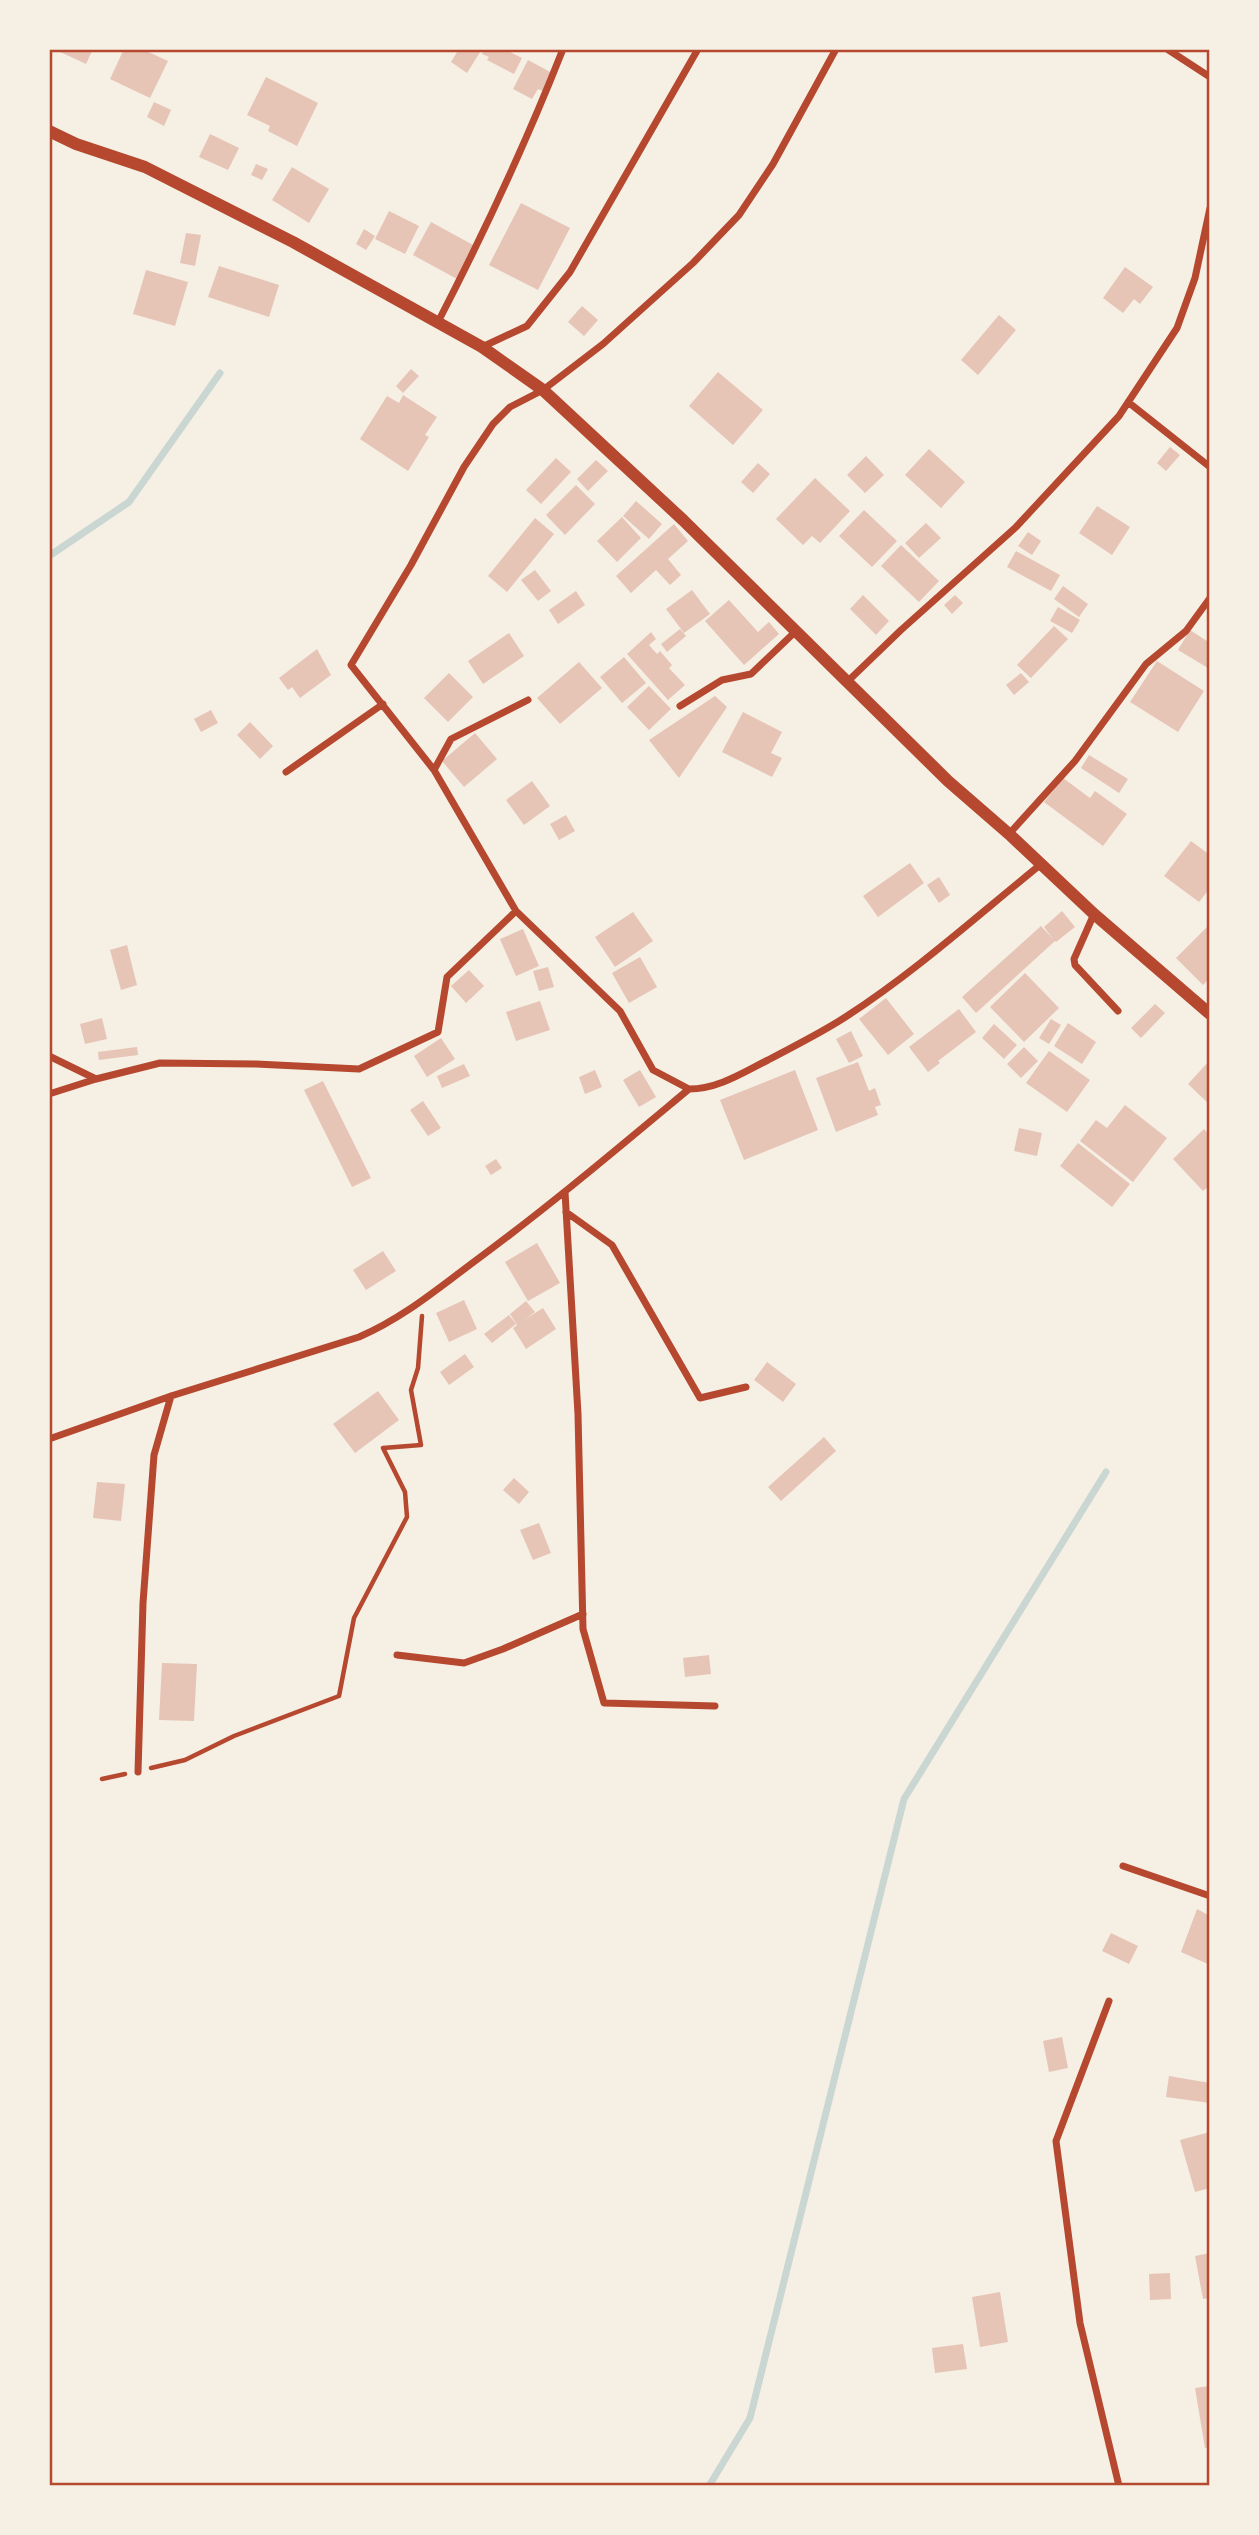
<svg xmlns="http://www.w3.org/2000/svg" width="1259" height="2535" viewBox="0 0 1259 2535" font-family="'Zilla Slab',serif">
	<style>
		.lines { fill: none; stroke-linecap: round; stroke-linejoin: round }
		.stream { stroke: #c9d6d2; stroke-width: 7 }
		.building { fill: #e6c5b7 }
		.path { stroke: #b5482f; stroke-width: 4.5 }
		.minor { stroke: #b5482f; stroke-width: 7 }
		.tertiary { stroke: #b5482f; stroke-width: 12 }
		.neatline { fill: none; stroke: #b5482f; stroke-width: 2.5 }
	</style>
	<rect width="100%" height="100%" fill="#f6efe4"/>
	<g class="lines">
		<path class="stream" d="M49,556l80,-54 91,-129
			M709,2486l41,-68 154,-619 202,-327"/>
	</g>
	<path class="building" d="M54,49h39l-7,15z
		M124,49h18l26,12 -18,37 -40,-19z
		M459,49h23l-15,24 -16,-11z
		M485,49h19l18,9 -8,16 -27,-14 2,-3 -7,-3z
		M528,60l24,13 -9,18 -5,-2 -6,10 -19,-10z
		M266,77l52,26 -21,43 -29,-15 2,-5 -23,-11z
		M154,102l17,8 -7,16 -17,-9z
		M210,134l29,14 -11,22 -29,-13z
		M256,164l12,5 -6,11 -11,-5z
		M292,167l37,22 -20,34 -37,-23z
		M521,203l49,25 -32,62 -49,-25z
		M389,211l30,15 -14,28 -30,-15z
		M431,222l44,24 -18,33 -44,-24z
		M364,229l11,7 -9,14 -10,-6z
		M186,233l15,2 -6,31 -15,-3z
		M219,266l60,19 -10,32 -61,-20z
		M1125,267l28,20 -13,17 -6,-5 -11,14 -20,-15z
		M146,270l42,12 -13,44 -42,-12z
		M582,306l16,14 -14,16 -16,-14z
		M999,315l17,15 -38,45 -17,-15z
		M411,369l8,7 -16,17 -7,-7z
		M718,372l45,38 -30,35 -44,-39z
		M403,395l34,22 -12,18 4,2 -21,34 -48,-32 27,-43 12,7z
		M1170,447l10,8 -14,16 -9,-8z
		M929,449l36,33 -24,26 -36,-33z
		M866,456l18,19 -19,18 -18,-18z
		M556,458l15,14 -30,32 -15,-14z
		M596,460l12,11 -20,20 -11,-12z
		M758,463l12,11 -17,19 -12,-11z
		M815,478l35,33 -30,32 -8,-7 -9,9 -27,-26z
		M576,485l19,19 -30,31 -19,-20z
		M636,501l26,23 -13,15 -26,-23z
		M1097,506l33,21 -18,28 -33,-22z
		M864,510l33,31 -25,26 -33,-31z
		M622,517l19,21 -24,24 -20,-21z
		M535,518l19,16 -47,58 -19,-16z
		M926,523l15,15 -22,20 -14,-15z
		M674,524l14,17 -20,18 13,16 -11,10 -14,-15 -25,23 -15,-17z
		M1028,532l13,9 -9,14 -14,-9z
		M901,545l38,36 -20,21 -38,-36z
		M1016,551l44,24 -9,16 -44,-24z
		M535,570l16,21 -13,10 -17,-21z
		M1063,586l25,18 -9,13 -25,-18z
		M692,590l18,24 -26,19 -18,-24z
		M576,591l9,14 -27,19 -9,-14z
		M863,595l26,26 -13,14 -26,-26z
		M955,595l8,8 -11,11 -8,-9z
		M729,600l29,32 11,-10 10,12 -35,31 -39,-44z
		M1058,607l22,13 -8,13 -22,-12z
		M1054,626l14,13 -37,39 -14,-13z
		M680,629l6,7 -19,16 -6,-8z
		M1190,630l20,13 -2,25 -30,-18z
		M651,632l5,7 -7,6 8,9 3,-3 12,14 -3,3 16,17 -17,15 -41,-46z
		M509,633l15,23 -41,28 -15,-23z
		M317,649l14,26 -31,23 -8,-11 -4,3 -9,-12z
		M624,657l22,26 -24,20 -22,-26z
		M1157,661l47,30 -26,41 -48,-30z
		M579,662l23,26 -42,36 -23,-26z
		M449,673l24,24 -25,25 -24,-24z
		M1021,673l8,9 -15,13 -8,-10z
		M649,686l22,23 -22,21 -22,-23z
		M715,696l12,11 -48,71 -30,-38z
		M211,710l7,13 -17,9 -7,-13z
		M743,712l39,20 -11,21 11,5 -10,19 -50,-25z
		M250,722l23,24 -13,13 -23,-24z
		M475,733l22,26 -33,28 -22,-26z
		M1089,755l39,24 -9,14 -38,-25z
		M1063,778l27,20 5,-7 32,23 -24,32 -59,-44z
		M532,781l18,25 -26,19 -18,-25z
		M566,815l9,16 -16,9 -9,-16z
		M1191,841l19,14v33l-11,14 -35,-26z
		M910,863l14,20 -46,34 -15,-21z
		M939,877l11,18 -11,8 -12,-18z
		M1062,911l13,16 -19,15 -1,-1 -79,72 -14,-16 79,-71 12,13 -9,-12z
		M633,912l20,29 -38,26 -20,-30z
		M1207,927l3,3v48l-7,7 -27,-27z
		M523,929l16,37 -23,10 -16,-37z
		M127,945l10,40 -16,5 -11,-40z
		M640,957l17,30 -28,16 -17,-30z
		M548,967l6,20 -15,4 -6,-20z
		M469,970l15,16 -18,17 -15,-17z
		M1025,973l34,35 -35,34 -34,-35z
		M886,998l28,36 -26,21 -29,-36z
		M540,1001l10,29 -34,11 -10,-29z
		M1155,1004l10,9 -24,25 -10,-10z
		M959,1009l17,23 -38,29 2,2 -12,9 -19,-25z
		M102,1018l5,21 -22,5 -5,-20z
		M1051,1019l10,6 -12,19 -10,-6z
		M1068,1023l28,19 -14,22 -28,-18z
		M994,1024l23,21 -13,14 -22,-21z
		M851,1031l12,25 -14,7 -13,-24z
		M441,1038l14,21 -28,18 -13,-21z
		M137,1047l1,8 -39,5 -1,-8z
		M1024,1047l14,14 -17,17 -14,-14z
		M1049,1051l41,29 -23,32 -41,-29z
		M1210,1060v45l-22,-21z
		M858,1062l11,29 6,-3 6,17 -6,2 3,8 -42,17 -20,-54z
		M464,1064l6,12 -28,12 -5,-12z
		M595,1070l7,17 -17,7 -6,-17z
		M640,1070l16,27 -17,10 -16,-27z
		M795,1070l23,60 -74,30 -24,-60z
		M323,1081l48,97 -19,9 -48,-97z
		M423,1101l18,27 -13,8 -18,-26z
		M1125,1105l42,33 -34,44 -53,-41 16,-21 11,8z
		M1019,1128l23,5 -5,23 -23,-5z
		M1204,1129l6,7v49l-7,6 -30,-32z
		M1078,1143l52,41 -18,23 -52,-41z
		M496,1159l6,9 -11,7 -6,-9z
		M537,1243l23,40 -32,18 -23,-39z
		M383,1251l13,20 -30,19 -13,-20z
		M464,1300l13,29 -28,13 -13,-29z
		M526,1301l9,11 -11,8 19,-12 13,21 -30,20 -13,-21 4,-3 -7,-11z
		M509,1315l7,9 -24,19 -8,-9z
		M465,1354l9,13 -25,18 -9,-13z
		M767,1362l29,22 -13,18 -29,-22z
		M378,1391l21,29 -44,33 -22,-29z
		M824,1437l12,14 -55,50 -13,-14z
		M514,1478l15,14 -10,12 -16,-14z
		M97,1482l28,2 -4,37 -28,-3z
		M539,1523l12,30 -18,7 -13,-30z
		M709,1655l2,19 -26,3 -2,-19z
		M162,1663l35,1 -3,57 -35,-1z
		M1197,1909l13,7v49l-29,-13z
		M1111,1933l27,13 -9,18 -27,-13z
		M1062,2037l6,31 -19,4 -6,-31z
		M1169,2076l41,7v20l-44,-6z
		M1210,2132v56l-15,4 -15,-52z
		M1210,2253v45l-7,1 -8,-43z
		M1170,2273l1,26 -21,1 -1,-26z
		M1000,2292l8,50 -28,5 -8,-50z
		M963,2344l4,25 -32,4 -3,-25z
		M1210,2386v61l-5,1 -10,-60z"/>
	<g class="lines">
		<path class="path" d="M151,1768l34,-8 49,-24 105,-40 15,-78 53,-101 -2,-25 -22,-44 38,-3 -10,-55 7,-22 4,-52
			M102,1779l23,-5"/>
		<path class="minor" d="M1167,49l43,28
			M438,322c46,-89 88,-179 125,-273
			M482,347l45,-21 43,-54 128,-223
			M1128,402l82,65
			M847,682l54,-52 115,-103 103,-111 58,-88 18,-50 15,-70
			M680,706l42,-26 29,-6 45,-43
			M434,770l17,-31 77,-39
			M286,772l97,-68
			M1009,834l66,-73 71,-97 40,-33 24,-33
			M1094,914l-20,45 1,6 43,46
			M49,1056l47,23
			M689,1089l-36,-19 -33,-59 -104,-100 -82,-141 -83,-105 60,-100 53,-98 29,-43 17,-17 33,-17 60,-46 90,-81 46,-48 34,-51 63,-115
			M49,1094l47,-15 64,-16 96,1 103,5 79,-37 9,-55 69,-66
			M565,1192l13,222 5,215 21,74 111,3
			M566,1212l46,33 88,153 46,-11
			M49,1439l122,-43 188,-59c42,-18 76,-46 112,-73 75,-55 146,-115 218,-175 29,0 53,-16 79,-29 26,-14 53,-27 79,-44 68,-44 130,-100 193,-151
			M397,1655l67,8 39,-14 80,-35
			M138,1772l5,-169 11,-148 17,-59
			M1123,1866l87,30
			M1109,2001l-53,140 24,182 39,163"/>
		<path class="tertiary" d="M49,131l27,13 69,23 148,75 189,105 61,43 140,130 265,261 61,53 85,80 116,100"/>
	</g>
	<rect width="1259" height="2535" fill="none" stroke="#f6efe4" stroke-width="102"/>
	<rect x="51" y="51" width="1157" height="2433" class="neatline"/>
</svg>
